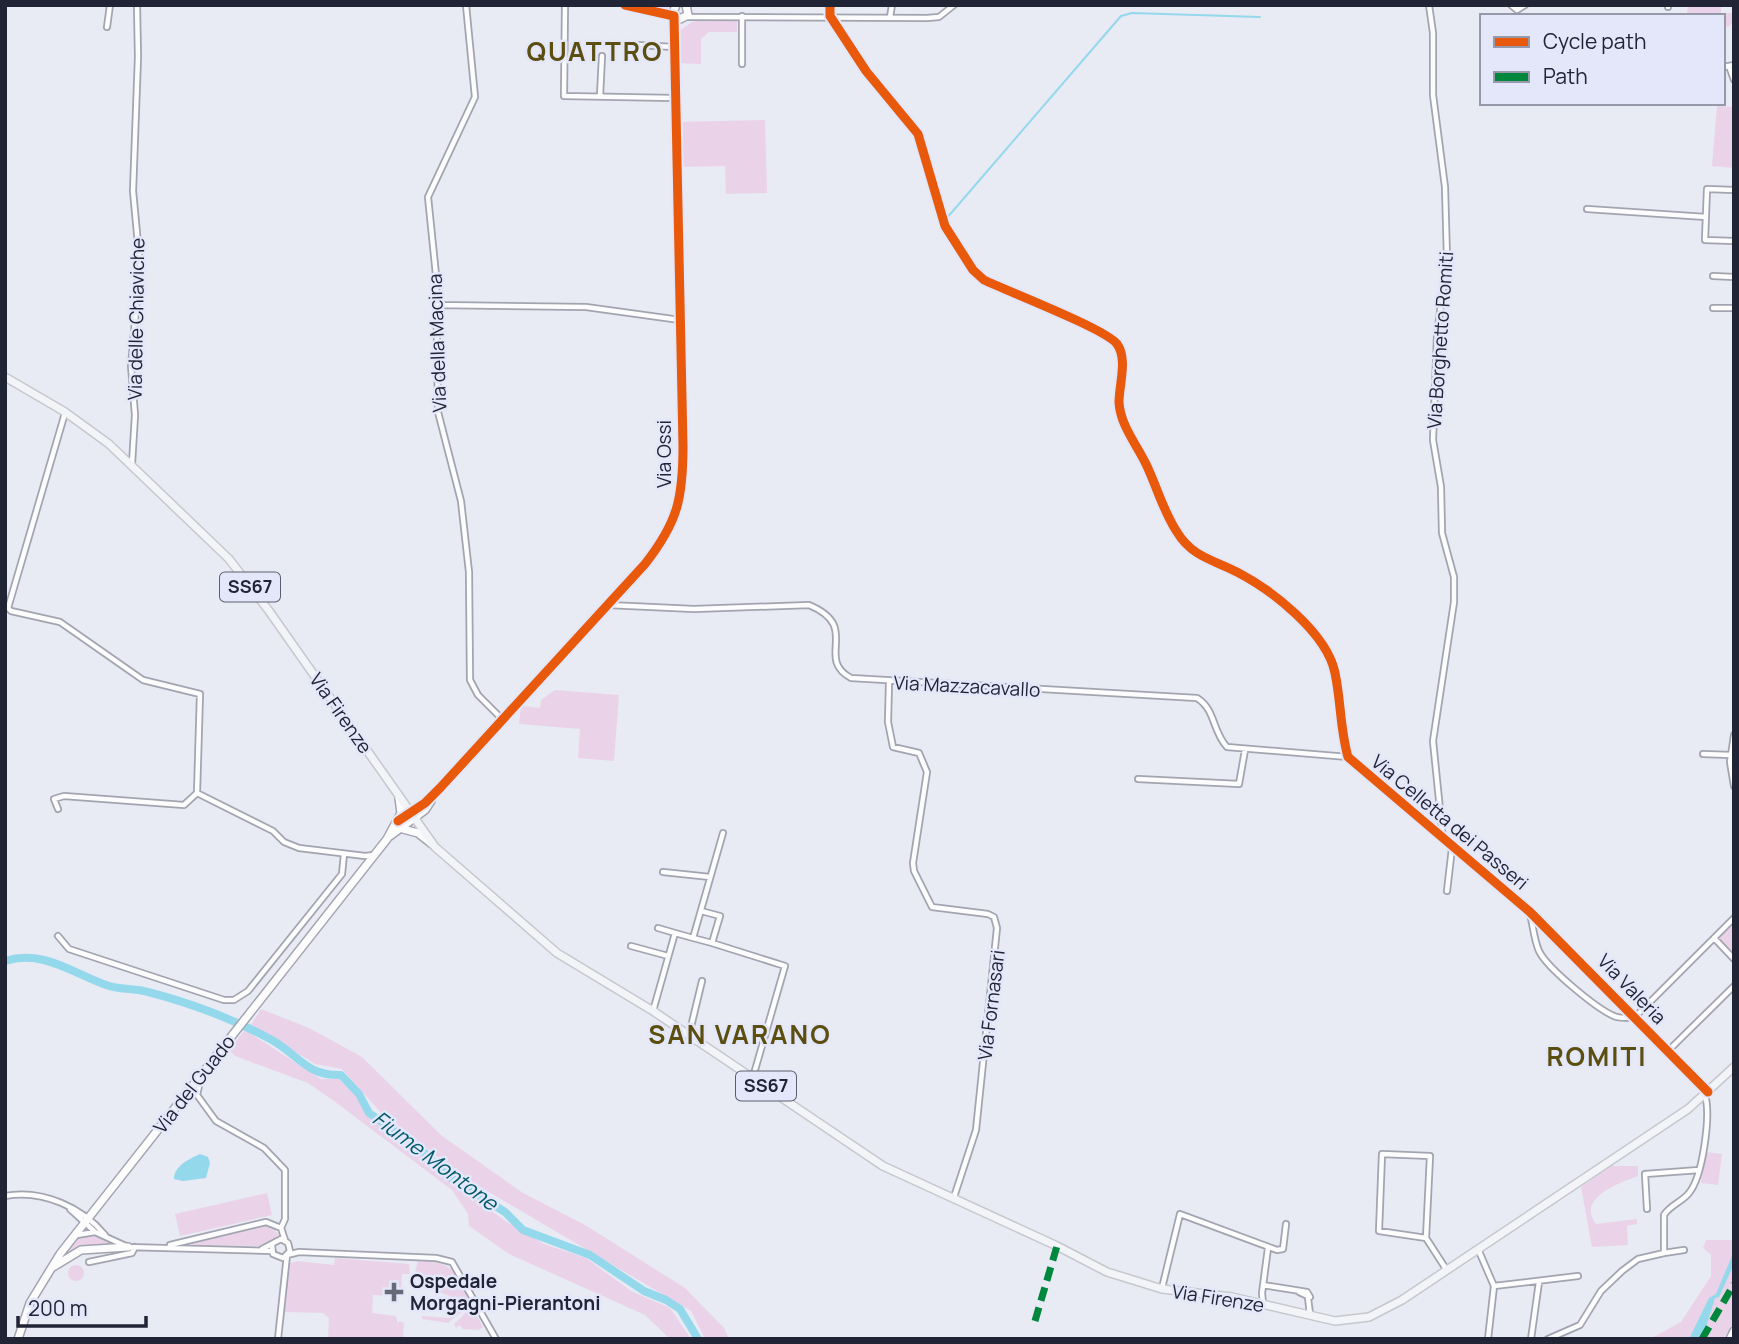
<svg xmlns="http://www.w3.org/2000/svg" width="1739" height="1344" viewBox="0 0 1739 1344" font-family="Manrope,sans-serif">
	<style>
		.green { fill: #ead3e8 }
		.water { fill: #94d8ec }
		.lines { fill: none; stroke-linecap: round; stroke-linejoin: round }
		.stream { stroke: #94d8ec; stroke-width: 2 }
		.river { stroke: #94d8ec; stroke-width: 8 }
		.street-casing { stroke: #a2a4b0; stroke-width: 8 }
		.secondary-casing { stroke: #a2a4b0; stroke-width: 10 }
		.primary-casing { stroke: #c6c8ce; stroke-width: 10 }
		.street { stroke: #fcfcfd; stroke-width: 4.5 }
		.secondary { stroke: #fcfcfd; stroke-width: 7 }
		.primary { stroke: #f3f4f8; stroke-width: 7 }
		.quiet { stroke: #00873e; stroke-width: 7; stroke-dasharray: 14 7; stroke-linecap: butt }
		.cycleway-casing { stroke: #e3e7f9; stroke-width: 13 }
		.cycleway { stroke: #e8590c; stroke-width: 9 }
		.poi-dot { fill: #676977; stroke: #e3e7f9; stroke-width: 2.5 }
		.labels { text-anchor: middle; stroke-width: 5; stroke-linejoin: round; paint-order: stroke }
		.shield { fill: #e3e7f9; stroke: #5b5e6f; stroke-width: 2 }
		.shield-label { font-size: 18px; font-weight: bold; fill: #212434 }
		.street-label { font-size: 19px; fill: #212434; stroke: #e3e7f9 }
		.poi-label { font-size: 19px; font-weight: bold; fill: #212434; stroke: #e3e7f9; text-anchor: start }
		.water-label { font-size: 21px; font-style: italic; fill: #00596a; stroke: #e3e7f9 }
		.district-label { font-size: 26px; font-weight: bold; letter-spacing: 2px; fill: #5c4e0f; stroke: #e3e7f9 }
	</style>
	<rect width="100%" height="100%" fill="#e8eaf4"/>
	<path class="green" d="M1688,5h33v8h13v8l-6,6 -5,-2v-9h-103l67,-1z
		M704,20l33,1v11h-28l-8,7v25l-23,-1 1,-32 13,-9z
		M1717,106l17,1v61l-22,-2z
		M765,120l2,73 -41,1 -1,-28 -44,1 -2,-45z
		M555,690l64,5 -5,66 -36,-3 2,-29 -61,-5 2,-18 19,2 1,-8z
		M1734,924v31l-16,-17z
		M261,1009l48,19 53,29 80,79 81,57 62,32 100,63 39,40 5,11h-24l-14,-28 -226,-133 -83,-64 -40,-45 -27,-5 -64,-39z
		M245,1030l76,49h18l18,18 11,19 51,37 27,25 61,44 37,22 42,14 45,33 39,17 21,31h-21l-25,-24 -136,-61 -40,-28 -1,-12 -16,-24 -118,-89 -26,-18 -73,-27 -6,-6z
		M1706,1152l16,2 -4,31 -17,-2z
		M1611,1166h27v10c-19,7 -62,22 -42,48l41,-5v5l-10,2 1,19 -36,2 -11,-60z
		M267,1193l5,22 -92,21 -5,-22z
		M263,1226h8l8,9 -15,11 -85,-1z
		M89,1233l27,12h-24l-31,13 17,-20z
		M1706,1240h28v82l-11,17h-73l31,-17 30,-46v-21l-8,-7z
		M335,1258l74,6 1,10h-8l-1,22 -28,-1 -1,18 24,3 2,8 1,-3 5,2 -1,16h-75l1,-21 -6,-5 -39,-1 3,-48 11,-3 36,4z
		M418,1260c37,3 38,12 55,43l-25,20 -26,-4v-3l27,2 7,-7 -6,-15 -14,-5 -2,-12 -19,-6z
		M68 1273a8 8 0 1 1 16 0a8 8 0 1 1-16 0Z
		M472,1307l11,20 -4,3 -16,-1 -4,-4 -3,3 -2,-4z"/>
	<path class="water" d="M200,1154l8,3 2,6 -4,15 -23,3 -9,-2c0,-13 15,-20 26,-25z
		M1734,1251v13l-15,33 -4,1 -9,29 -9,12h-8l20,-41 7,-4z"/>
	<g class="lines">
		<path class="stream" d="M946,219l175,-203 11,-3 128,4"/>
		<path class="river" d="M5,961c38,-12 67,12 101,24 13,5 29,3 42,7 43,11 85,27 124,48 28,16 34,36 69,35l18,19 10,19 49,34 33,31 54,34 18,18 67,25 54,36 22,9 14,9 18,30"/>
		<defs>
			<path id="street" d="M466,5l9,92 -47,100 8,78 2,137 23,89 8,71 1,108 8,15 24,24
				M565,5l-1,91 110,2
				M625,5l49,11
				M830,5v11l36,55 52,63 27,92 28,44 11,10c23,11 122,49 133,64 11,15 2,41 2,58 1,23 18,43 27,62 11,23 17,47 31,68 15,25 37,28 60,40 35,18 90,61 98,101 6,28 5,56 13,84l182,155 178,180
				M1429,5l4,28v62l12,92 2,71 -10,77 -4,105 8,47 1,46 12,44v25l-21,139 10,98
				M1511,5l6,5 8,-5
				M1668,7v-2
				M742,16v48
				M687,17l240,1 12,-1 15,-12
				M890,17l2,-12
				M107,27l3,-22
				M637,45l37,2
				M1729,66l5,14
				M1723,67l11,-2
				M600,96l2,-40
				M1734,190l-27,-1 -2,51 29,1
				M1587,209l119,8
				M1713,276l21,1
				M436,305l150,2 94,13
				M1713,308h21
				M65,413l-57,195 3,3 49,11 83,58 57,14 -3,99 76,38 11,11 15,6 66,8 9,-1
				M132,464l3,-49 -4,-49 9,-101 -7,-74 5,-134 -1,-52
				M608,605l86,4 115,-4c53,22 5,53 42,73l346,20c19,12 15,33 30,49l121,10
				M889,682l-1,40 5,25 26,6 8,19 -14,91 1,8 18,36 56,7 6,3 3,11 -21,202 -22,67
				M1734,735l-4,27 4,24
				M1703,754l28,1
				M1138,779l101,5 6,-34
				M58,809l-4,-10 10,-3 120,9 13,-12
				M663,872l47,5
				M1447,891l5,-43
				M1530,914c3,11 4,26 9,37 8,17 58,58 75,65 6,3 14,2 21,1l99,-99
				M675,933l18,5 30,-105
				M58,936l11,13 155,51h10l14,-9 94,-117 2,-20
				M693,938l19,5 8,-27 -19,-5
				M1714,938l20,21
				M712,943l73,23 -32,111
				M631,946l37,10
				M653,1011l22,-78 -17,-5
				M689,1035l13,-54
				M1668,1051l66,-65
				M201,1077l-4,18 19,26 48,27 21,22v49l-4,9
				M1382,1154l48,2 -4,82 -47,-7z
				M5,1196c38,-7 78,12 100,39
				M70,1209l24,22
				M1647,1209l-2,-35 54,-4
				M77,1235l18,-3 33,15 144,4
				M1426,1238l20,31
				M170,1245l96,-23 15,6 4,12
				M262,1249l19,-10 7,4 2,8 -7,7 -10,-4 -1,-9
				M1478,1249l16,37 -6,53
				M1664,1253l20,-3
				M287,1255l12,-3 137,6 16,4 44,77
				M89,1262l43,-9 3,-6
				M1263,1285l44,7 3,5 -11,-5
				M1494,1286l84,-10
				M1162,1288l18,-74 97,36 6,-1 3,-25
				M1308,1298l2,16
				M1263,1304l-1,-11 6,-45
				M278,1339l9,-84
				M1531,1339l8,-57
				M1548,1339l32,-14 21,-34 21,-20 16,-12 26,-6v-38c6,-10 18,-13 25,-22 14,-17 22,-78 16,-98"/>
			<path id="secondary" d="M676,5l-3,8 7,6 8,-4 -2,-10
				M398,821l27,-18 15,-15 205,-224c33,-42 38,-66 38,-118l-9,-430
				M403,829l15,4 14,11
				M390,836l35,-26 6,-9
				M53,1267l28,-17 47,-3
				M18,1339l12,-36 30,-49 327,-415 14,-26 -2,-15
				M1730,1339l4,-8"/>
			<path id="primary" d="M5,377l60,35 44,32 120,115 40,52 166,236 122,106 96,58 230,155 174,80 50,26 55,17 70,8 103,24 34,-4 33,-17 286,-191 46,-42"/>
		</defs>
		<use href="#street" class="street-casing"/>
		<use href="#secondary" class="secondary-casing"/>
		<use href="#primary" class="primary-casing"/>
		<use href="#street" class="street"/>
		<use href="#secondary" class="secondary"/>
		<use href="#primary" class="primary"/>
		<path class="quiet" d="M1035,1321l22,-75
			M1702,1339l32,-55"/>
		<defs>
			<path id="cycleway" d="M830,5v11l36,55 52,63 27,92 28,44 11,10c23,11 122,49 133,64 11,15 2,41 2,58 1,23 18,43 27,62 11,23 17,47 31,68 15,25 37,28 60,40 35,18 90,61 98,101 6,28 5,56 13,84l182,155 178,180
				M398,821l27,-18 15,-15 205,-224c33,-42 38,-66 38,-118l-9,-430 -49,-11"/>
		</defs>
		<use href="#cycleway" class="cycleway-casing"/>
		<use href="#cycleway" class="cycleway"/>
	</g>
	<path class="poi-dot" d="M390.5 1281.5h7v7h7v7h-7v7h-7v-7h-7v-7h7z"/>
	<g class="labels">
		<g class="shield">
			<rect x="220" y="572.5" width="60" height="29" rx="5"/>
			<rect x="736" y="1071.5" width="60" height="29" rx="5"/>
		</g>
		<g class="shield-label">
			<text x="250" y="593">SS67</text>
			<text x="766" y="1092">SS67</text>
		</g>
		<g class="street-label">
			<text transform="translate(136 319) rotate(-89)" y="7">Via delle Chiaviche</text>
			<text transform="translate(1440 340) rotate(-86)" y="7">Via Borghetto Romiti</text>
			<text transform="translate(437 343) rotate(-92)" y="7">Via della Macina</text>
			<text transform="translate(664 454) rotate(-90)" y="7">Via Ossi</text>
			<text transform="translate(967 686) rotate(3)" y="7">Via Mazzacavallo</text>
			<text transform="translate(341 713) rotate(55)" y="7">Via Firenze</text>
			<text transform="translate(1450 822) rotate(40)" y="7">Via Celletta dei Passeri</text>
			<text transform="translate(1632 989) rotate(46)" y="7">Via Valeria</text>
			<text transform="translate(991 1005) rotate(-83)" y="7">Via Fornasari</text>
			<text transform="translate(194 1084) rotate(-52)" y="7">Via del Guado</text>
			<text transform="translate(1218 1298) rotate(9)" y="7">Via Firenze</text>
		</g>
		<g class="poi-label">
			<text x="410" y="1288">Ospedale<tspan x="410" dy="22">Morgagni-Pierantoni</tspan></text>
		</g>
		<g class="water-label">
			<text transform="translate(435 1161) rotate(37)" y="7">Fiume Montone</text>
		</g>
		<g class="district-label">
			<text x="595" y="61">QUATTRO</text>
			<text x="740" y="1044">SAN VARANO</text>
			<text x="1597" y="1066">ROMITI</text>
		</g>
	</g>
	<rect width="1739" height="1344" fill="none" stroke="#212434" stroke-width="14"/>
	<rect x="1480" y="14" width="245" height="91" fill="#e3e7f9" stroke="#9599aa" stroke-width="2"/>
	<rect x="1494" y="37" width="35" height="10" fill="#e8590c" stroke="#9599aa" stroke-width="2"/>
	<text x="1543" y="49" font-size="21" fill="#212434">Cycle path</text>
	<rect x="1494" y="72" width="35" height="10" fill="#00873e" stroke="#9599aa" stroke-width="2"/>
	<text x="1543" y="84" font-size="21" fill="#212434">Path</text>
	<path d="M18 1316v10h128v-10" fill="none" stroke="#212434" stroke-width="3.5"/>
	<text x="28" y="1316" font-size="21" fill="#212434" stroke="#e3e7f9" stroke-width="5" paint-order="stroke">200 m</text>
</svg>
